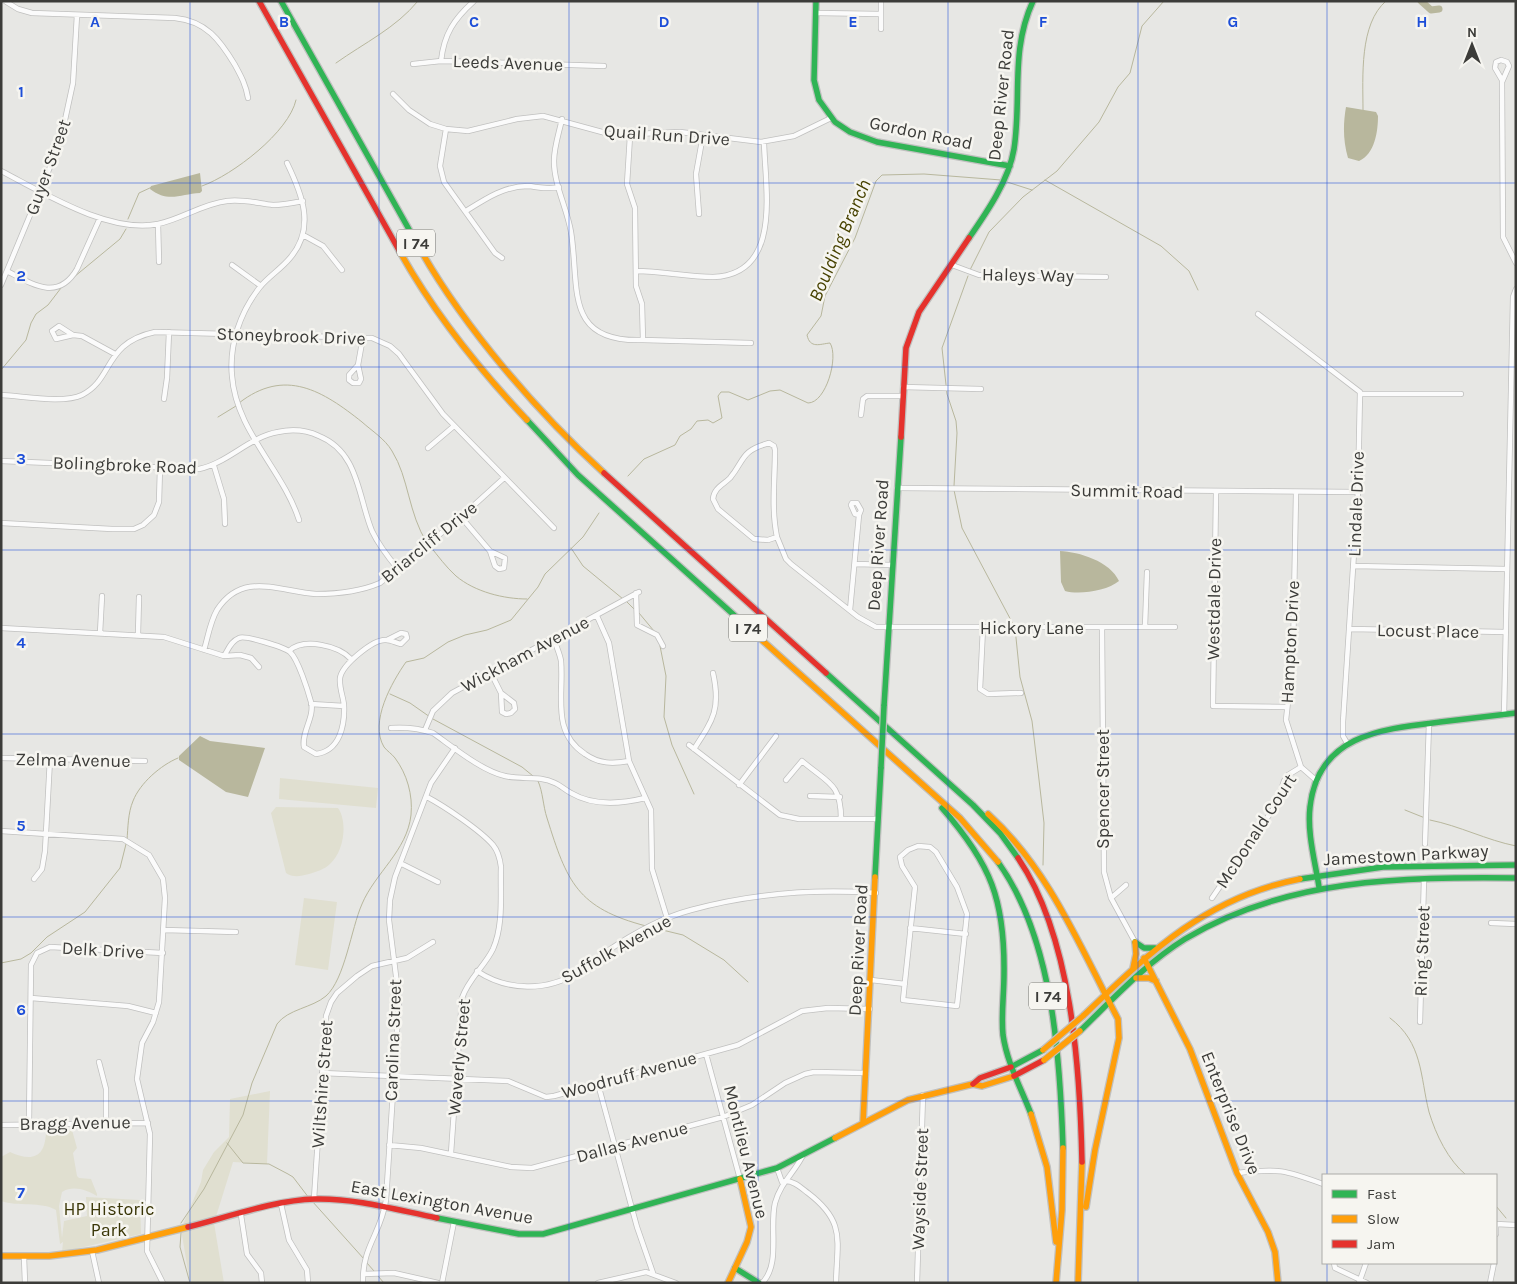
<svg xmlns="http://www.w3.org/2000/svg" width="1517" height="1284" viewBox="0 0 1517 1284" font-family="Karla,sans-serif">
	<style>
		.green { fill: #e0dfd0 }
		.water { fill: #b8b79d }
		.lines { fill: none; stroke-linecap: round; stroke-linejoin: round }
		.stream { stroke: #b8b79d; stroke-width: 1 }
		.river { stroke: #b8b79d; stroke-width: 7 }
		.street-casing { stroke: #c0c0bf; stroke-width: 6 }
		.fast-casing { stroke: #c0c0bf; stroke-width: 8 }
		.slow-casing { stroke: #c0c0bf; stroke-width: 8 }
		.jam-casing { stroke: #c0c0bf; stroke-width: 8 }
		.street { stroke: #fbfbfb; stroke-width: 4.5 }
		.fast { stroke: #30b455; stroke-width: 5.5 }
		.slow { stroke: #ff9f0a; stroke-width: 5.5 }
		.jam { stroke: #e5322d; stroke-width: 5.5 }
		.fast-bridge-casing { stroke: #c0c0bf; stroke-width: 8; stroke-linecap: butt }
		.slow-bridge-casing { stroke: #c0c0bf; stroke-width: 8; stroke-linecap: butt }
		.fast-bridge { stroke: #30b455; stroke-width: 5.5 }
		.slow-bridge { stroke: #ff9f0a; stroke-width: 5.5 }
		.grid { fill: none; stroke: #1d4ed8; stroke-width: 1; stroke-opacity: 0.55 }
		.labels { text-anchor: middle; stroke-width: 5; stroke-linejoin: round; paint-order: stroke }
		.shield { fill: #f6f5f0; stroke: #747470; stroke-width: 1 }
		.shield-label { font-size: 16px; font-weight: bold; fill: #3c3c39 }
		.street-label { font-size: 18px; fill: #3c3c39; stroke: #f6f5f0 }
		.park-label { font-size: 18px; fill: #3a3607; stroke: #f6f5f0 }
		.water-label { font-size: 19px; font-style: italic; fill: #474200; stroke: #f6f5f0 }
		.grid-label { font-size: 16px; text-anchor: middle; font-weight: bold; fill: #1d4ed8; stroke: #f6f5f0; stroke-width: 5; stroke-linejoin: round; paint-order: stroke }
	</style>
	<rect width="100%" height="100%" fill="#e7e7e4"/>
	<path class="green" d="M280,778l98,10 -2,20 -97,-9z
		M276,807l62,1c10,14 6,44 -8,56 -5,5 -14,8 -21,10 -8,2 -16,4 -23,-1l-15,-60z
		M304,898l33,4 -9,68 -33,-5z
		M270,1091l-3,73 -34,-2 -19,61 10,60h-34l-9,-54 20,-47 2,-12 11,-18 15,-15 1,-38z
		M65,1126l7,4 5,18 -4,5 4,23 2,2 12,1 6,15v2c-11,-6 -23,-11 -35,-4l-3,14 3,32 2,-17 23,-5 -1,-19 54,3 1,34 -79,18 1,-10 -3,2 -4,-34c-15,-9 -38,-3 -55,-9v-44l9,-5c24,11 36,4 36,-22z"/>
	<path class="water" d="M1346,107l30,5 2,4c0,15 -3,38 -19,45l-11,-3c-5,-17 -5,-34 -2,-51z
		M200,173l2,18 -2,2c-19,1 -32,10 -50,-4l1,-3z
		M1060,551c19,1 50,10 59,30 -12,10 -40,14 -54,10l-4,-9z
		M200,736l10,5 55,7 -17,49 -22,-5 -47,-32v-4z"/>
	<g class="lines">
		<path class="stream" d="M336,63c28,-20 60,-35 82,-62
			M1363,110c0,-33 -4,-86 23,-109
			M1045,180l116,66 28,25 9,19
			M1004,181l28,9
			M202,186c31,-11 87,-54 94,-86
			M128,219l11,-26 13,-6
			M970,270l19,-38 34,-35 34,-26 42,-49 19,-35 12,-14 12,-47 22,-25
			M74,277l46,-38 6,-10
			M1,370l25,-30 5,-17 5,-9 12,-9 13,-17
			M239,403c46,-36 84,-12 123,19 10,9 23,17 30,29 17,27 16,62 35,92
			M218,417l18,-11
			M628,476l16,-17 31,-14 5,-9 11,-7 6,-8 11,-1 5,3 9,-5 -4,-22 3,-4h8l19,8 22,-9 10,-1 28,13c18,0 31,-46 22,-60 -10,1 -20,6 -23,-8l14,-19 4,-20 30,-58 21,-57 6,-6 42,-1 77,6
			M954,486l3,-53 -1,-12 -9,-27 -5,-46 26,-72
			M954,490l8,38 51,96
			M430,546c8,10 16,21 26,30 19,16 48,23 71,23
			M571,548l12,18 40,33
			M626,601l8,8
			M639,613l15,18
			M1015,628l5,49 12,44 6,50 6,52 -1,42
			M660,646l6,30 -2,41 8,28 22,49
			M390,694l20,9 20,14
			M433,719l89,48 11,9
			M538,781c5,11 5,25 9,37 20,64 30,90 99,108
			M1405,810l20,8
			M1430,820c30,6 56,20 86,26
			M127,840c1,-13 1,-27 6,-39 7,-18 28,-36 45,-43
			M650,927l33,8 41,25 24,22
			M1,963l20,-4 10,-6 16,-16 38,-25 35,-44 6,-24
			M1390,1018c33,25 30,58 39,94 7,23 19,48 37,63
			M227,1143l16,20 26,1 19,10 5,3 16,21
			M312,1201l52,58
			M1496,1206l10,12
			M181,1223l23,-34 39,-74 9,-32 25,-59c11,-15 35,-16 49,-28 19,-17 25,-67 36,-92 13,-31 45,-53 49,-89 2,-20 -4,-41 -16,-57 -3,-4 -8,-7 -11,-11 -15,-25 8,-65 22,-85l18,-4 24,-16 17,-7 22,-5 24,-10 27,-33 7,-13 38,-37 16,-24
			M181,1233l-1,14 10,36
			M367,1263l7,8
			M378,1276l6,7"/>
		<path class="river" d="M1421,1l10,9 8,-1"/>
		<defs>
			<path id="street" d="M5,1l13,8 14,4 143,5c31,3 45,22 60,47 6,11 11,20 13,33
				M816,13l65,1
				M881,29v-28
				M441,61c3,-27 13,-42 33,-60
				M413,64l28,-3 163,5
				M1502,80l-7,-12 1,-6 5,-2 6,2 2,4 -7,16 1,155 13,26
				M393,94l16,16 21,14 16,5 22,2 49,-12 26,-3 70,19 67,-3 81,10 33,-6 37,-18
				M562,119c-3,14 -8,28 -8,42 0,24 13,47 17,71 9,55 -8,111 72,108
				M446,129l-6,37 4,16 51,71 7,5
				M630,136l-3,48 8,24 1,78 6,18 1,36 108,3
				M287,163c15,31 29,65 3,95 -9,11 -22,19 -30,29 -20,25 -31,58 -28,89 4,55 51,94 67,144
				M1,171c43,22 108,63 157,53 24,-5 44,-20 69,-23 16,-2 30,2 46,4 10,0 20,-2 30,-4
				M466,211c19,-12 38,-25 62,-25 10,1 21,4 31,1
				M699,214l-3,-40 7,-39
				M158,224l1,38
				M303,235l20,11 19,24
				M232,265l29,21
				M952,265l27,10 127,2
				M7,271c25,13 51,31 70,-2l23,-51
				M636,271c26,0 51,6 77,6 70,-2 52,-89 51,-135
				M1,285l59,-142 13,-60 4,-68
				M1258,314l102,78 -2,99 -15,231v14l4,7
				M73,335l-14,-9 -7,5 4,8 17,-4 9,1 33,18
				M358,365l-9,10v5l4,3h6l2,-4 -3,-14 5,-28
				M903,387l78,2
				M1360,394h101
				M1,395c22,1 62,9 81,0 32,-16 21,-52 73,-63l217,6 18,8 9,8 44,60 111,114
				M164,399l3,-21 2,-46
				M861,415l2,-16 4,-3h35
				M769,443l5,3 1,4c0,30 -4,58 2,87l-9,3 -14,-1 -36,-30 -5,-10c1,-11 10,-14 17,-21 15,-18 10,-27 39,-35z
				M428,448l26,-22
				M1,461l198,8c29,-6 50,-32 79,-37 14,-3 28,-2 41,4 40,16 39,61 53,95 7,15 16,26 26,38
				M214,466l10,33 1,25
				M897,488l461,4
				M1216,493l-3,213 74,1
				M1296,493l-3,163 -7,64 15,47 16,14
				M461,517l29,34 5,15 4,3 5,-1 1,-10 -15,-7
				M1,523l111,6h22l9,-4 11,-10 5,-13 1,-34
				M777,537l9,22 5,5 67,53 18,10h299
				M856,564l35,1
				M1354,566l153,3
				M636,593l1,32 20,10 6,11
				M850,610l9,-95 2,-5 -4,-7h-5l-1,2 4,9 4,1
				M597,616l12,27 20,118 22,49 1,59 15,49
				M1145,627l2,-55
				M1,628l163,9 60,19 16,-1 11,3 8,9
				M983,628l-3,61 8,5 33,-1
				M1102,628l2,244 7,26 24,44
				M1350,629l156,3
				M100,633l2,-37
				M138,634l1,-37
				M554,639c2,7 6,15 7,22 3,34 -10,71 24,93 14,10 28,10 44,7
				M204,650c4,-13 6,-28 13,-40 26,-40 63,-18 99,-16 23,0 43,-2 64,-11l81,-66 43,-39
				M289,651c15,-14 50,-5 62,8
				M224,656c4,-6 7,-15 15,-18 6,-3 45,9 51,14 8,7 18,39 21,50 4,15 -10,30 -7,45l12,7c24,-3 29,-29 28,-49 -1,-9 -5,-18 -4,-27 2,-13 33,-39 46,-38 5,0 10,3 15,4l6,-6 -1,-4 -5,-1 -14,7
				M490,671l11,22 1,19 4,2 5,-1 4,-4 -1,-6 -13,-10
				M311,704l33,2
				M1504,715l9,-418 3,-8
				M391,728c15,-1 27,0 42,5 20,14 49,38 72,43 17,4 34,-1 50,7 5,2 10,7 16,10 22,13 50,11 74,5
				M425,730l8,-19 19,-18 187,-101
				M689,745l91,70 19,4h79
				M694,749c19,-29 27,-40 19,-76
				M1,758l144,3
				M786,780l16,-19c26,22 39,22 39,58
				M739,785l37,-49
				M810,796l30,1
				M427,797c17,9 53,33 66,48 5,6 7,14 8,22 -1,26 3,57 -8,82 -8,17 -25,30 -31,49l-11,155
				M1,831l122,8 26,16 14,24 2,19 -6,104 -6,20 -11,21 -5,36 13,55 -3,117 16,32
				M1425,844l4,-121
				M918,846l12,1 6,5 21,35 10,27 -10,92 -54,-6 12,-113 -13,-21 -2,-9 8,-7z
				M402,864l36,18
				M34,879l8,-10 3,-18 5,-92
				M1111,898l15,-13
				M1212,898l64,-93 8,-24 4,-6 13,-8
				M1491,923l25,1
				M910,928l56,6
				M164,930l72,2
				M477,971c30,20 70,21 101,1 10,-6 18,-14 28,-20 25,-17 55,-34 85,-42 61,-17 122,-21 185,-17
				M871,980l34,4
				M31,998l97,8 28,7
				M1420,1022l4,-143
				M706,1054l34,125
				M99,1062l7,27v34
				M322,1073l186,8 38,16 8,-1 184,-51 64,-34 26,-3 42,1
				M598,1084l39,143 16,46
				M29,1124l2,-159 6,-12 13,-6 113,6
				M1,1125l147,-2
				M389,1145l32,3 90,19 21,1 191,-51 29,-12 33,-22 20,-9 9,-2 52,1
				M777,1168l5,14
				M1237,1173c41,-5 48,-3 86,11
				M785,1181c9,0 15,6 23,12 38,29 29,47 28,90
				M314,1199l12,-183 5,-14 6,-9 20,-17 15,-10 35,-8 26,-16
				M281,1204l8,36 18,30 1,13
				M241,1215l6,39 14,19 1,10
				M1496,1224l20,1
				M1496,1234v-10
				M92,1251l7,32
				M24,1257l1,26
				M1334,1263l1,5 32,15
				M363,1274l31,-1 44,10
				M363,1283c-1,-37 18,-49 23,-83l13,-200 -10,-80 1,-20 5,-23 36,-94 24,-35
				M442,1283l12,-61
				M598,1283l48,-11 30,11
				M762,1283c19,-19 7,-55 13,-80 5,-19 18,-29 27,-46
				M917,1283l6,-188
				M1359,1283l7,-20
				M1490,1283l4,-20"/>
			<path id="fast" d="M281,1l139,248
				M816,1l-2,79 5,20 16,22 15,10 27,10 133,24
				M969,238c18,-26 40,-58 45,-89 8,-52 -4,-98 19,-148
				M527,420l51,55 166,149
				M826,673l147,132 27,28 18,25
				M884,706l17,-269
				M942,808c49,56 63,92 62,166 0,21 -3,41 -1,61 4,28 18,53 28,79
				M998,862c55,77 62,194 65,286
				M875,877l6,-110
				M1300,879l83,-12 133,-2
				M1319,887c-4,-26 -12,-54 -9,-80 8,-72 71,-78 130,-85 25,-3 51,-6 76,-9
				M1135,942l9,6h11
				M1080,1031c33,-32 66,-68 105,-92 101,-61 217,-62 331,-61
				M1011,1067l32,-17
				M437,1218l82,16h24l234,-66 58,-30
				M735,1268l24,15"/>
			<path id="slow" d="M420,249c44,78 118,164 184,224
				M400,252c34,61 79,117 127,168
				M744,624l216,194 38,44
				M988,814c61,55 92,133 130,205l1,19 -24,112 -9,57
				M1144,958l46,91 47,124 31,59 7,20 3,31
				M1133,968l3,-14 -1,-12
				M1136,978h13l7,3
				M1083,1016c66,-63 123,-119 217,-137
				M1031,1114l16,53 9,75
				M863,1123l12,-246
				M835,1138l73,-38 65,-16 9,2 32,-10
				M1,1256h48l48,-6 91,-23
				M728,1283l19,-41 4,-15 -11,-48
				M1056,1283l6,-73 1,-62
				M1078,1283l4,-121"/>
			<path id="jam" d="M259,1l141,251
				M901,437l5,-89 13,-36 50,-74
				M604,473l222,200
				M1018,858c54,79 62,211 64,304
				M1014,1076l30,-16
				M973,1084l7,-6 31,-11
				M188,1227c40,-10 87,-27 127,-28 41,-1 82,11 122,19"/>
		</defs>
		<use href="#street" class="street-casing"/>
		<use href="#fast" class="fast-casing"/>
		<use href="#slow" class="slow-casing"/>
		<use href="#jam" class="jam-casing"/>
		<use href="#street" class="street"/>
		<use href="#fast" class="fast"/>
		<use href="#slow" class="slow"/>
		<use href="#jam" class="jam"/>
		<defs>
			<path id="fast-bridge" d="M881,767l3,-61"/>
			<path id="slow-bridge" d="M1043,1050l40,-34
				M1044,1060l36,-29"/>
		</defs>
		<use href="#fast-bridge" class="fast-bridge-casing"/>
		<use href="#slow-bridge" class="slow-bridge-casing"/>
		<use href="#fast-bridge" class="fast-bridge"/>
		<use href="#slow-bridge" class="slow-bridge"/>
	</g>
	<path class="grid" d="M190,1v1282M379,1v1282M569,1v1282M758,1v1282M948,1v1282M1138,1v1282M1327,1v1174M1,183h1515M1,367h1515M1,550h1515M1,734h1515M1,917h1515M1,1101h1515M1327,1263v20"/>
	<g class="labels">
		<g class="shield">
			<rect x="397" y="229.5" width="38" height="27" rx="4"/>
			<rect x="729" y="614.5" width="38" height="27" rx="4"/>
			<rect x="1029" y="982.5" width="38" height="27" rx="4"/>
		</g>
		<g class="shield-label">
			<text x="416" y="249">I 74</text>
			<text x="748" y="634">I 74</text>
			<text x="1048" y="1002">I 74</text>
		</g>
		<g class="street-label">
			<text transform="translate(508 63) rotate(2)" y="6">Leeds Avenue</text>
			<text transform="translate(1001 95) rotate(-84)" y="6">Deep River Road</text>
			<text transform="translate(921 133) rotate(12)" y="6">Gordon Road</text>
			<text transform="translate(667 135) rotate(4)" y="6">Quail Run Drive</text>
			<text transform="translate(48 167) rotate(-70)" y="6">Guyer Street</text>
			<text transform="translate(1028 275) rotate(1)" y="6">Haleys Way</text>
			<text transform="translate(291 336) rotate(2)" y="6">Stoneybrook Drive</text>
			<text transform="translate(125 465) rotate(2)" y="6">Bolingbroke Road</text>
			<text transform="translate(1127 491) rotate(1)" y="6">Summit Road</text>
			<text transform="translate(1356 504) rotate(-88)" y="6">Lindale Drive</text>
			<text transform="translate(429 542) rotate(-39)" y="6">Briarcliff Drive</text>
			<text transform="translate(878 545) rotate(-86)" y="6">Deep River Road</text>
			<text transform="translate(1214 599) rotate(-89)" y="6">Westdale Drive</text>
			<text x="1032" y="634">Hickory Lane</text>
			<text transform="translate(1428 631) rotate(1)" y="6">Locust Place</text>
			<text transform="translate(1290 642) rotate(-87)" y="6">Hampton Drive</text>
			<text transform="translate(525 654) rotate(-28)" y="6">Wickham Avenue</text>
			<text transform="translate(73 760) rotate(1)" y="6">Zelma Avenue</text>
			<text transform="translate(1103 789) rotate(-90)" y="6">Spencer Street</text>
			<text transform="translate(1256 831) rotate(-57)" y="6">McDonald Court</text>
			<text transform="translate(1406 855) rotate(-3)" y="6">Jamestown Parkway</text>
			<text transform="translate(616 949) rotate(-29)" y="6">Suffolk Avenue</text>
			<text transform="translate(103 950) rotate(3)" y="6">Delk Drive</text>
			<text transform="translate(858 950) rotate(-87)" y="6">Deep River Road</text>
			<text transform="translate(1422 951) rotate(-88)" y="6">Ring Street</text>
			<text transform="translate(393 1040) rotate(-88)" y="6">Carolina Street</text>
			<text transform="translate(459 1057) rotate(-85)" y="6">Waverly Street</text>
			<text transform="translate(629 1075) rotate(-15)" y="6">Woodruff Avenue</text>
			<text transform="translate(322 1084) rotate(-86)" y="6">Wiltshire Street</text>
			<text transform="translate(1231 1113) rotate(68)" y="6">Enterprise Drive</text>
			<text transform="translate(75 1123) rotate(-1)" y="6">Bragg Avenue</text>
			<text transform="translate(632 1142) rotate(-15)" y="6">Dallas Avenue</text>
			<text transform="translate(746 1152) rotate(76)" y="6">Montlieu Avenue</text>
			<text transform="translate(920 1189) rotate(-88)" y="6">Wayside Street</text>
			<text transform="translate(442 1202) rotate(10)" y="6">East Lexington Avenue</text>
		</g>
		<g class="park-label">
			<text x="109" y="1215">HP Historic<tspan x="109" dy="21">Park</tspan></text>
		</g>
		<g class="water-label">
			<text transform="translate(839 240) rotate(-67)" y="7">Boulding Branch</text>
		</g>
	</g>
	<g class="grid-label">
		<text x="95" y="27">A</text>
		<text x="284" y="27">B</text>
		<text x="474" y="27">C</text>
		<text x="664" y="27">D</text>
		<text x="853" y="27">E</text>
		<text x="1043" y="27">F</text>
		<text x="1233" y="27">G</text>
		<text x="1422" y="27">H</text>
		<text x="21" y="97">1</text>
		<text x="21" y="281">2</text>
		<text x="21" y="464">3</text>
		<text x="21" y="648">4</text>
		<text x="21" y="831">5</text>
		<text x="21" y="1015">6</text>
		<text x="21" y="1198">7</text>
	</g>
	<rect width="1517" height="1284" fill="none" stroke="#3c3c39" stroke-width="5"/>
	<rect x="1322" y="1174" width="175" height="90" fill="#f6f5f0" stroke="#acaba7"/>
	<rect x="1332" y="1190" width="25" height="8" fill="#30b455" stroke="#acaba7"/>
	<text x="1367" y="1199" font-size="15" fill="#3c3c39">Fast</text>
	<rect x="1332" y="1215" width="25" height="8" fill="#ff9f0a" stroke="#acaba7"/>
	<text x="1367" y="1224" font-size="15" fill="#3c3c39">Slow</text>
	<rect x="1332" y="1240" width="25" height="8" fill="#e5322d" stroke="#acaba7"/>
	<text x="1367" y="1249" font-size="15" fill="#3c3c39">Jam</text>
	<g transform="translate(1472 45)" stroke="#f6f5f0" stroke-width="4" paint-order="stroke">
	<path d="M0-4L9 19L0 12L-9 19Z" fill="#3c3c39"/>
	<text y="-8" font-size="14" font-weight="bold" text-anchor="middle" fill="#3c3c39">N</text>
	</g>
</svg>
